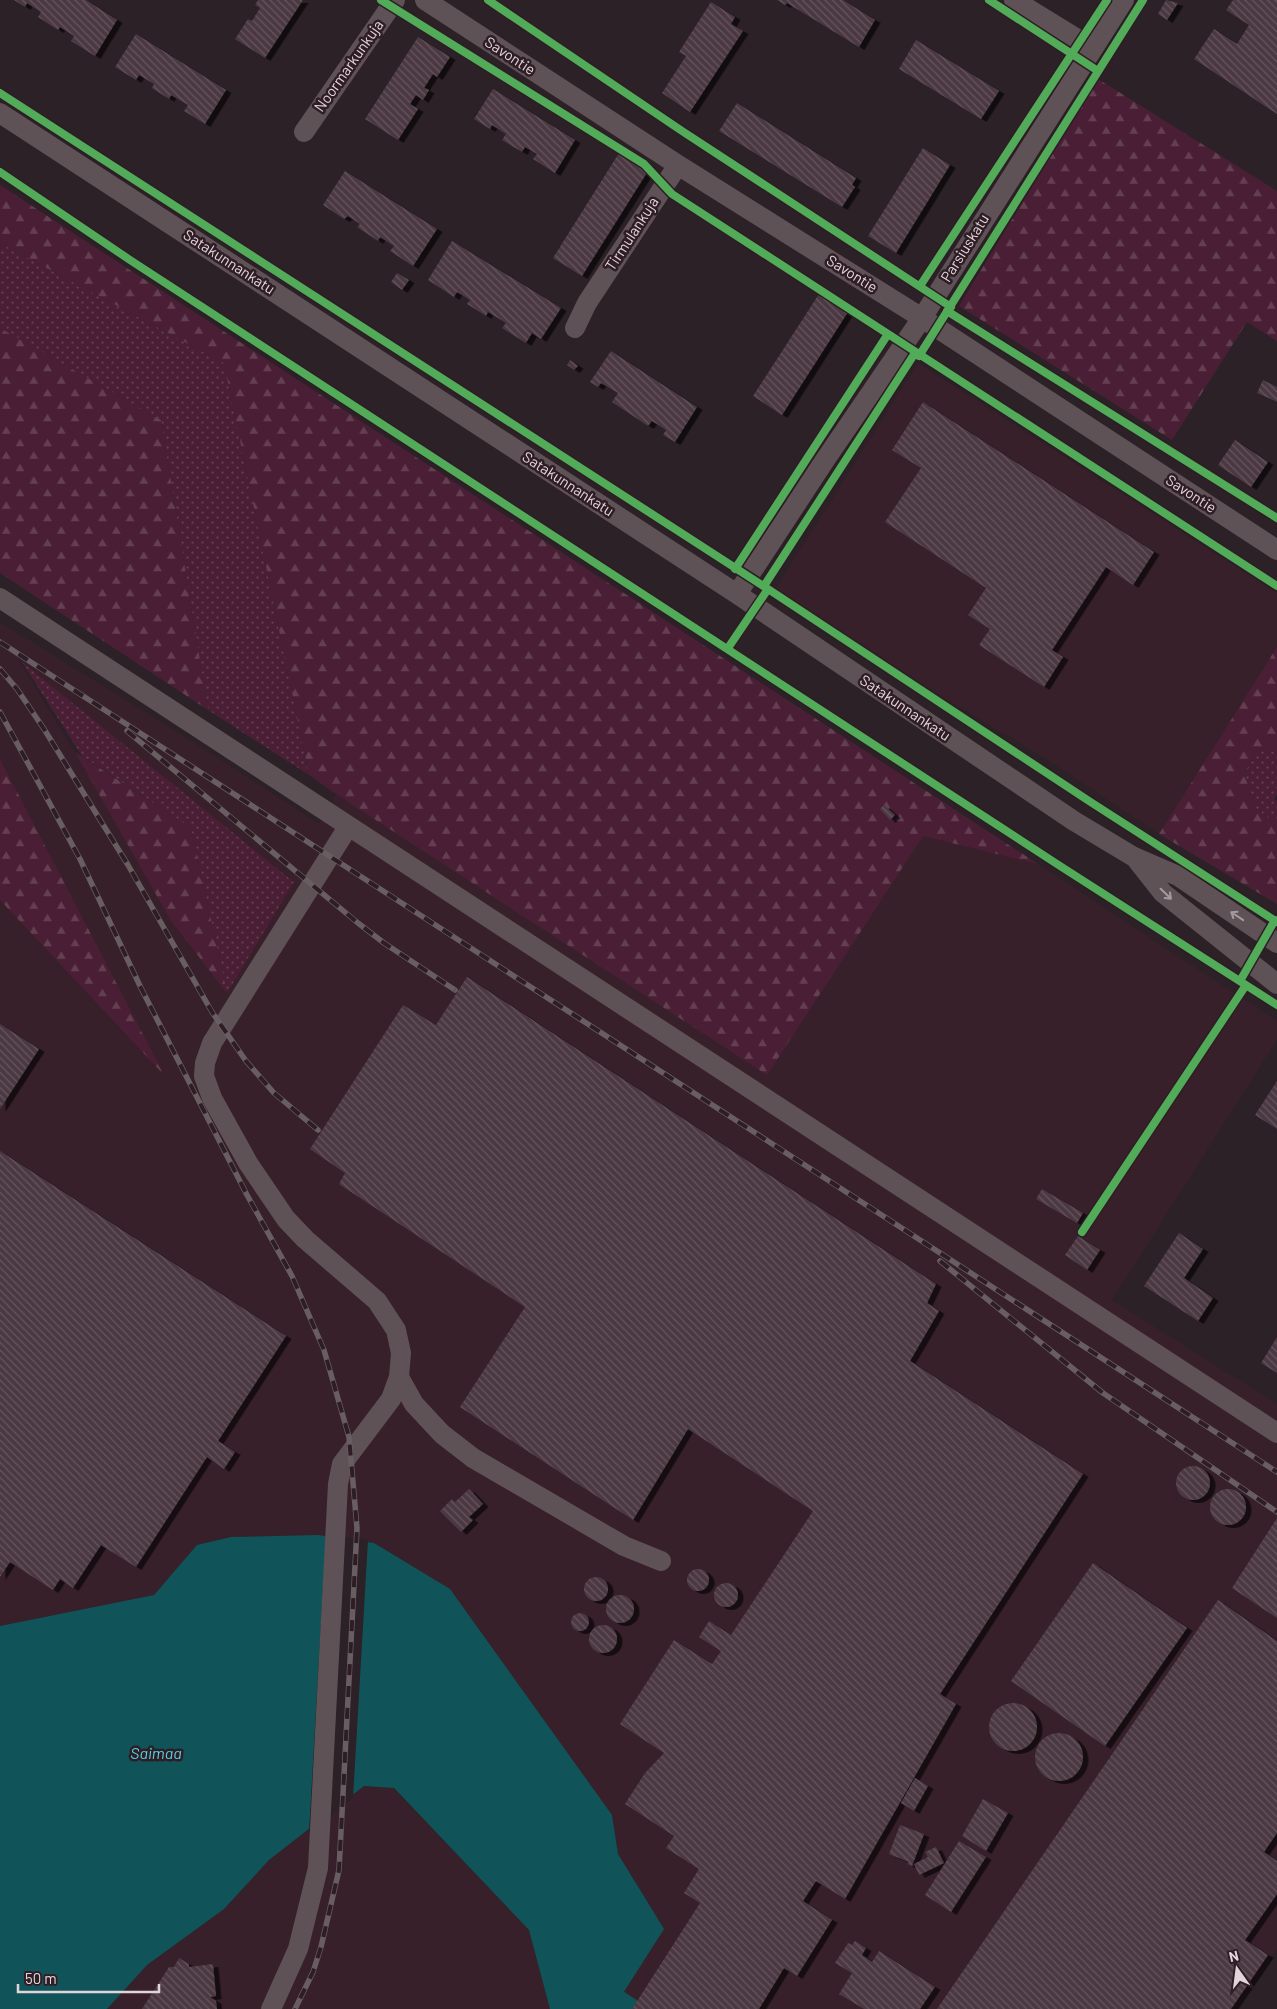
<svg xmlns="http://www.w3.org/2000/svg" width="1277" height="2009" viewBox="0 0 1277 2009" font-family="Barlow,sans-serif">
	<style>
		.built { fill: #37202a; fill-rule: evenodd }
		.grass { fill: url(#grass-dots) }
		.forest { fill: url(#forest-firs) }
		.water { fill: #10545a }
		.pier { fill: #2b2126 }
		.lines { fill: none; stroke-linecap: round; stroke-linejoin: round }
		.canal { stroke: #10545a; stroke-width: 20 }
		.building { fill: url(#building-back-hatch); filter: url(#shadow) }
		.minor { stroke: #5f5257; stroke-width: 20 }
		.rail-casing { stroke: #685e62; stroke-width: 5.5 }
		.rail { stroke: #2f1d25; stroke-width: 4; stroke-dasharray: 11; stroke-linecap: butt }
		.cycleway-casing { stroke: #2f1d25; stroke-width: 11 }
		.cycleway { stroke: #51ab58; stroke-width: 8 }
		.oneway { stroke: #a79a9f }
		.labels { text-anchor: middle; stroke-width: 5; stroke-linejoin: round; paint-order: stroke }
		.street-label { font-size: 15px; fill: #e2d5da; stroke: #2f1d25 }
		.water-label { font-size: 16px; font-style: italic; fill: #51d6e3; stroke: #2f1d25 }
	</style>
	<defs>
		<pattern id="grass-dots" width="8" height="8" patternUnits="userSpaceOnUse" patternTransform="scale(1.25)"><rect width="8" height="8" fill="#4a1f35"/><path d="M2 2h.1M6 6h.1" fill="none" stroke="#643f52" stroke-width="1.8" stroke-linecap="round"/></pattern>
		<pattern id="forest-firs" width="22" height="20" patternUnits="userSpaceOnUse" patternTransform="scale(1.25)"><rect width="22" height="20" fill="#4a1f35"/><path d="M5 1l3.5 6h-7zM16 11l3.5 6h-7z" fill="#643f52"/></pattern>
		<pattern id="building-back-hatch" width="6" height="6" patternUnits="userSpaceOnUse" patternTransform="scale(1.25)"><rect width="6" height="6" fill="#4b3942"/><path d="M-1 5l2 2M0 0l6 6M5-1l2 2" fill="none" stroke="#65555d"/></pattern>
		<filter id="shadow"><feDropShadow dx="5.5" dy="3" stdDeviation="0" flood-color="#0009"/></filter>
	</defs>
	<rect width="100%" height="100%" fill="#2b2126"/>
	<path class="built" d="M918,363l359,230v54l-118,187 -108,-72 -118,-71 -157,-103z
		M0,622l195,121 124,81 17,-30 587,42 115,28 239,157v19l-165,260 165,104v545l-39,60h-625l50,-80 -45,-75 -6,-39 -294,-280 -87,2 -34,8 -43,50 -154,31v-726l162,173 -162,-314zM17,658l277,224 -67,110 -56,-71 -96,-169z
		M364,1786l29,2 136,142 21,79h-443l40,-44 77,-56 45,-49z"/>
	<path class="grass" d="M0,243l224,120 85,412 -101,-65 -47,-290 -161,-92z
		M22,662l272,220 -67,111 -36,-165 -109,-72z
		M1258,751l19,1v42l-3,5 3,2v23l-21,-15 -12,-36z"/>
	<path class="forest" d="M1098,79l179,112v150l-30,-19 -75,118 -213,-134z
		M0,185l1038,679 -115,-28 -156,239 -431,-281 -27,-19 -85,-412 -224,-120z
		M0,328l161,92 47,290 -208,-137z
		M1277,647v105l-19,-1 -14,22 12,36 21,15v80l-118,-70z
		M75,752l116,76 36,165 -56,-72z
		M0,759l164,316 -164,-175z"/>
	<path class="water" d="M318,1535l56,8 76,46 162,226 6,39 46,75 -51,80h-63l-21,-79 -135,-142 -30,-2 -95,74 -45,49 -77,56 -40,44h-107v-383l154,-31 43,-50 34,-8z"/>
	<path class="pier" d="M326,1534l42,6 -15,258 -44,34z"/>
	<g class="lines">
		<path class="canal" d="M618,2000l14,9"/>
	</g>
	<path class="building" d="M14,0h72l31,20 -22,36 -24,-15 3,-5 -14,-9 -2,3 -20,-13 3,-5 -14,-9 -2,4z
		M258,0h45l-38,58 -30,-19 13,-20 4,2 8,-13 -5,-3z
		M777,0h66l32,20 -16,27 -72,-44 -2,2z
		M1166,0l12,3 -11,17 -9,-6z
		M1233,0h44v114l-83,-55 20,-30 23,15 12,-19 -23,-15z
		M711,2l24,15 -4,7 12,7 -53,81 -28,-19 24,-37 -7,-4z
		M136,34l90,56 -21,34 -21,-13 4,-6 -17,-10 -2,4 -17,-11 2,-4 -15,-9 -3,5 -21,-13z
		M418,37l32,20 -13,20 -4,-3 -9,14 5,2 -6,10 -7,-5 -6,9 8,5 -20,31 -33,-21z
		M916,40l83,51 -18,28 -82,-50z
		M493,89l82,51 -20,33 -22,-14 4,-5 -12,-7 -3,5 -20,-12 4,-6 -14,-9 -2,4 -16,-10z
		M737,103l119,75 -4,7 3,2 -13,20 -123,-76z
		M923,148l27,17 -54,88 -28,-17z
		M619,153l29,18 -66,105 -29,-18z
		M345,171l92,58 -24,37 -23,-15 4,-5 -14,-9 -2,4 -21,-14 3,-3 -12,-8 -4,3 -21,-14z
		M452,241l109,67 -20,31 -9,-6 -6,10 -24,-15 4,-5 -18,-11 -2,4 -19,-12 3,-4 -13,-8 -3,5 -26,-17z
		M397,273l12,7 -7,10 -11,-8z
		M819,294l29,18 -66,103 -29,-19z
		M611,351l86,56 -22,35 -12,-7 3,-5 -14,-9 -4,5 -36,-24 6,-9 -17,-10 -3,4 -8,-5z
		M570,360l8,6 -4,4 -7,-5z
		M1263,380l14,7v15l-20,-9z
		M923,402l231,150 -21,33 -27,-18 -54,83 11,7 -19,30 -65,-42 11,-16 -22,-14 18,-27 -101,-66 36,-54 -29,-18z
		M1235,440l33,22 -17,25 -33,-22z
		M884,805l11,10 -5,5 -10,-11z
		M467,977l469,307 -9,19 12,8 -29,50 173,113 -143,220 16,10 -111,195 -29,-18 -13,20 29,19 -35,56 -13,-8 -25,41h-127l68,-106 -16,-10 15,-24 -33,-21 8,-12 -49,-32 20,-31 19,-20 -44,-29 54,-84 38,24 9,-13 -22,-14 10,-16 22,14 82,-124 -125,-82 -55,91 -173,-113 65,-100 -186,-123 6,-11 -35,-24 93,-144 33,20z
		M0,1024l39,25 -39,60z
		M1277,1081v48l-22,-14z
		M0,1151l286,185 -68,105 17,11 -11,17 -17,-12 -71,110 -35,-22 -28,43 -13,-9 -7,11 -43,-28 -10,15z
		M1042,1189l41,24 -6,10 -41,-24z
		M1179,1233l24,16 -19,29 29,20 -15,23 -54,-35z
		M1078,1236l22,14 -13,20 -22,-15z
		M1277,1337v36l-16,-10z
		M1176 1483a17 17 0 1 1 34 0a17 17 0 1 1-34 0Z
		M469,1489l14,15 -14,13 4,3 -12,12 -21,-21 12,-12 3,3z
		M1210 1507a18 18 0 1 1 36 0a18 18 0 1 1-36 0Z
		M1277,1518v100l-45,-30z
		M1093,1563l94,65 -82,118 -94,-65z
		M687 1580a11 11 0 1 1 22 0a11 11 0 1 1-22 0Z
		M584 1589a12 12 0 1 1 24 0a12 12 0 1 1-24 0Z
		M714 1595a12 12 0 1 1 24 0a12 12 0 1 1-24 0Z
		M606 1609a14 14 0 1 1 28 0a14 14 0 1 1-28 0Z
		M1218,1600l59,41v192l-13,19 13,9v33l-32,46 23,15 -37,54h-294z
		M571 1622a9 9 0 1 1 18 0a9 9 0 1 1-18 0Z
		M589 1639a14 14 0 1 1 28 0a14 14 0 1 1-28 0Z
		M989 1727a24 24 0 1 1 48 0a24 24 0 1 1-48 0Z
		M1035 1757a24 24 0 1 1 48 0a24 24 0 1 1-48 0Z
		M915,1778l13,8 -14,25 -13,-8z
		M983,1799l25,14 -22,38 -24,-15z
		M900,1825l24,9 -12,32 -5,-2 2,-2 -20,-8z
		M959,1841l27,16 -35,55 -26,-17z
		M936,1847l8,16 -25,12 -5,-11 14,-7 -3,-5z
		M855,1941l11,7 -4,7 10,7 7,-11 56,36 -15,22h-56l-25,-15 13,-21 -17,-10 13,-20 4,2z
		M179,1958l10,6v3l24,-3 3,32 -6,1 6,4 1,8h-75l27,-42h5z"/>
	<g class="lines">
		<path class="minor" d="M425,0l253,165 244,153 355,232
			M1014,0l78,48
			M0,113l737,481 337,227 60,36 44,19 99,67
			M304,132l91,-132
			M575,328l12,-25 91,-138
			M737,594l88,-134 97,-142 202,-318
			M0,598l1277,835
			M1137,860l26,33 114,91
			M399,1377l15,27 28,30 31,24 151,88 37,15
			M271,2009l27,-60 20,-81 20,-384 4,-20 49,-65 8,-22 2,-24 -5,-23 -19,-29 -72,-62 -19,-20 -38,-56 -36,-65 -8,-22 1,-13 7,-20 136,-216"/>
		<defs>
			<path id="rail" d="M0,642l1277,830
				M0,669l17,20 27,40 84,136 84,147 34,49 28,32 44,37
				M0,712l80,147 61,129 106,207 45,81 32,74 25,87 8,91 -18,342 -18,77 -8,25 -18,37
				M127,731l231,192 26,20 71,47
				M940,1261l163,132 174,119"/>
		</defs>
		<use href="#rail" class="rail-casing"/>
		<use href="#rail" class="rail"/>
		<defs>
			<path id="cycleway" d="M381,0l263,164 28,30 605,392
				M488,0l194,131 269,176
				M989,0l109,71
				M0,93l768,496 321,212 188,121
				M0,172l130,88 927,604 220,141
				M920,286l187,-286
				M947,311l330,207
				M919,356l224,-356
				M735,569l153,-235
				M764,586l151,-233
				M728,648l40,-59
				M1240,981l35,-61
				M1082,1232l164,-247"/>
		</defs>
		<use href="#cycleway" class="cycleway-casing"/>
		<use href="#cycleway" class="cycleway"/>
	</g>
	<defs><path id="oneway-shaft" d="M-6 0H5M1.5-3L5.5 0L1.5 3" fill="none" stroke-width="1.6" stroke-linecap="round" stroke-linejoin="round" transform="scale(1.25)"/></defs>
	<g class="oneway">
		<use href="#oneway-shaft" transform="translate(1166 894) rotate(44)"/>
		<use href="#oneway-shaft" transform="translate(1237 916) rotate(-146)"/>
	</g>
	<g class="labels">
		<g class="street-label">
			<text transform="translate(510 56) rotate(33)" y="5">Savontie</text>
			<text transform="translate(349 66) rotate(-55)" y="5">Noormarkunkuja</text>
			<text transform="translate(632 234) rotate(-57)" y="5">Tirmulankuja</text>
			<text transform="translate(965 248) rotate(-58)" y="5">Parsiuskatu</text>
			<text transform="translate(229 262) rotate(33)" y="5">Satakunnankatu</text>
			<text transform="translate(852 274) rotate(32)" y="5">Savontie</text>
			<text transform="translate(568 484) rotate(33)" y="5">Satakunnankatu</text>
			<text transform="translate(1191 494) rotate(33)" y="5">Savontie</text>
			<text transform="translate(905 708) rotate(34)" y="5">Satakunnankatu</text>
		</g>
		<g class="water-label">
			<text x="156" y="1759">Saimaa</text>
		</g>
	</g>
	<g transform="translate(1237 1969) rotate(346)" stroke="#2f1d25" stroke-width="4" paint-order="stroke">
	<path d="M0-4L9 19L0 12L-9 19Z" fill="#e2d5da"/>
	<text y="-8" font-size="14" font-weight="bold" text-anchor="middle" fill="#e2d5da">N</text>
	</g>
	<path d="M18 1984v8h141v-8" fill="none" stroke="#e2d5da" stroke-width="2.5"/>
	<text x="25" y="1984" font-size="15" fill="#e2d5da" stroke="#2f1d25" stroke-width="4" paint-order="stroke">50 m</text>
</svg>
